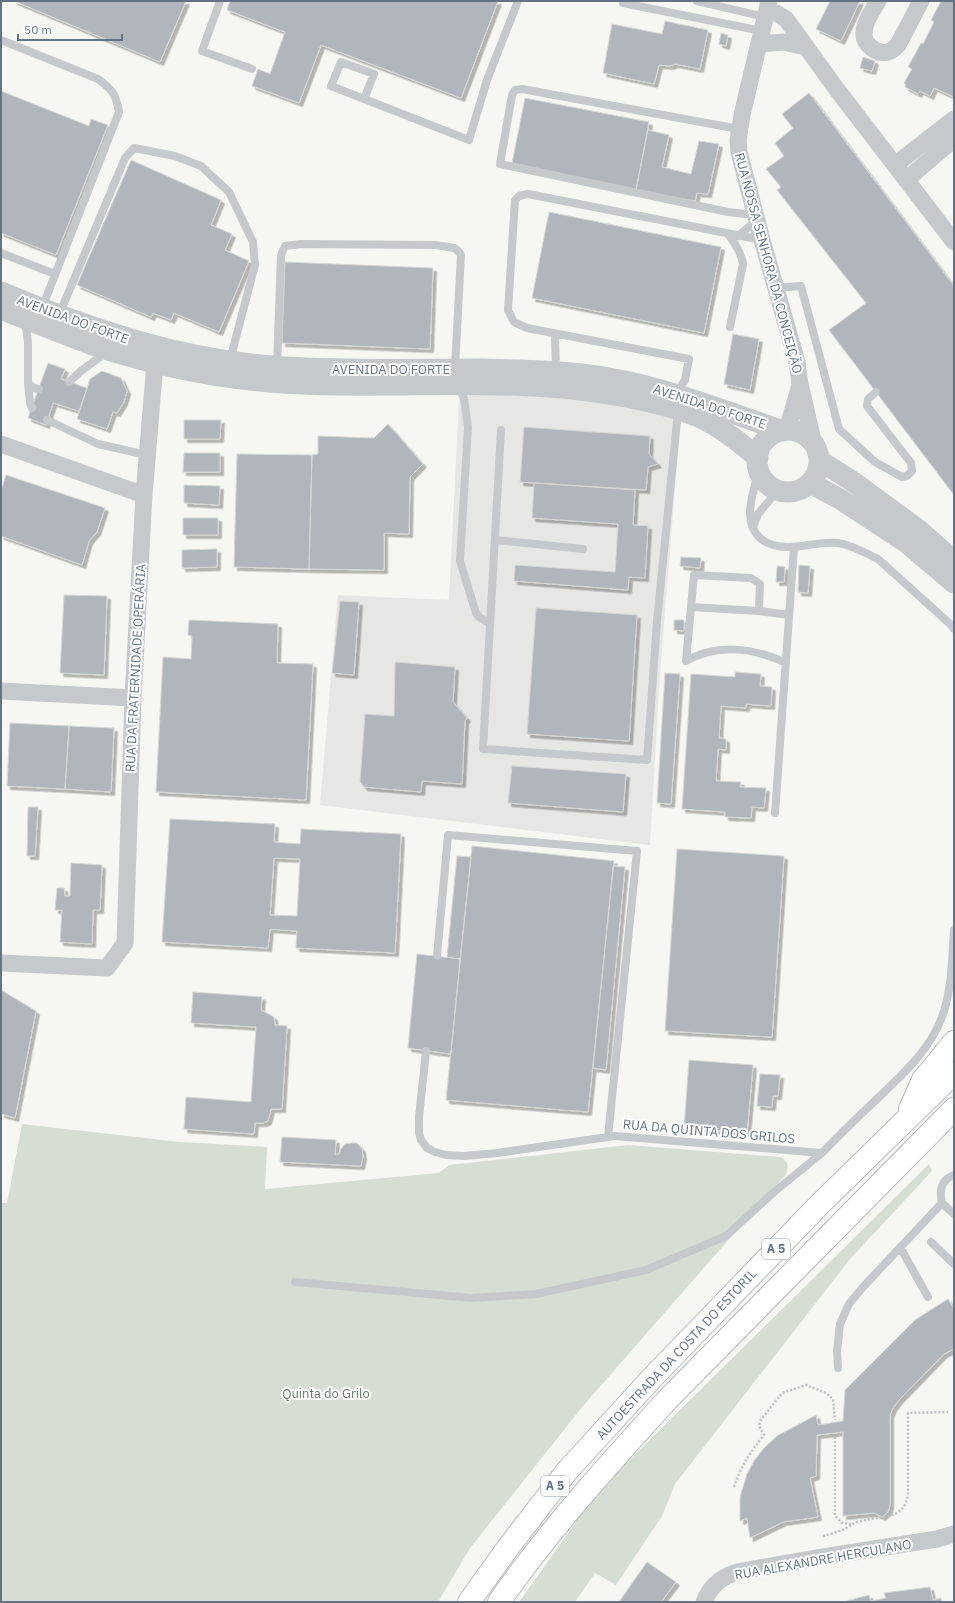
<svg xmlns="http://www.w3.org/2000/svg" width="955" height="1603" viewBox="0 0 955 1603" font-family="'IBM Plex Sans',sans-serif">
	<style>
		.built { fill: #e6e7e5 }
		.green { fill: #d6ded3 }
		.building { fill: #b0b6bc; stroke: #d7d7d5; fill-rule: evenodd; filter: url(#shadow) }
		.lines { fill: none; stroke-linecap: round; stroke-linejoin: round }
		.motorway-casing { stroke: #b7babe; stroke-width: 24 }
		.path { stroke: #bfc0c3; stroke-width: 2.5; stroke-dasharray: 2 2; stroke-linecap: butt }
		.service { stroke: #c5c9cc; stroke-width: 8 }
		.minor { stroke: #c5c9cc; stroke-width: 17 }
		.tertiary { stroke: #c5c9cc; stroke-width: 21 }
		.motorway { stroke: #fff; stroke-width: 22 }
		.labels { text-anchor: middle; stroke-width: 4; stroke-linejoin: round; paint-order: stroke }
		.shield { fill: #fff; stroke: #929daa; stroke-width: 1 }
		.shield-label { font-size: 12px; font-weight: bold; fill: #637385 }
		.street-label { font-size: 13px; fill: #637385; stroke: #fff }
		.park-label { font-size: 13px; fill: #657c62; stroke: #fff }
	</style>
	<defs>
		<filter id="shadow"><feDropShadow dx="3.5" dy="3.5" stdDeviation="0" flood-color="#0004"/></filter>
	</defs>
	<rect width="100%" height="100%" fill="#f6f6f2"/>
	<path class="built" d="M472,390l89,5 120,20 -21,258 -10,172 -330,-40 18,-210 111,5 10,-201z"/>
	<path class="green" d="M22,1124l158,18 87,5 -2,42 174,-16 10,-8 179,-20 152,12c8,4 9,9 6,17l-203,232 -113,142 -32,54h-437v-399h6z
		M929,1164l3,7 -82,88 -175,225 -13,32 -46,69 -21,-12 -20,29h-56l79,-111z"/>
	<path class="building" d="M14,1h172l-26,61z
		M230,1h268l-37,97 -140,-53 -22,58 -47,-17 6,-17 12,5 15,-42 -58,-22z
		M830,1h30l-19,40 -25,-12z
		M941,1h13v96l-20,-9 -4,8 -10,-5 -2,3 -13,-7 1,-3 -2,-1 8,-14 -4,-2 13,-24 2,1 11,-22 -3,-2z
		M665,21l43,9 -8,39 -25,-5 -5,2 -11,-1 -5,19 -51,-11 9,-49 50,10z
		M721,33l7,2 -2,11 -7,-2z
		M863,57l12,4 -3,10 -12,-3z
		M1,91l88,35 2,-7 17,6 -52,130 -55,-22z
		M809,93l145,193v209l-125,-165 37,-27 -89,-113 4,-3 -15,-18 18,-13 -9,-13 18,-15 -11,-14z
		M525,98l124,24 -13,68 -124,-27z
		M648,130l21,5 -7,32 29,7 8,-33 20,3 -11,50 -11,-1 -2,8 -59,-11z
		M131,160l90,40 -10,25 21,9 -7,16 24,11 -30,71 -45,-19 -3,7 -18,-7 -2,4 -74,-32z
		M549,212l172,35 -17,86 -172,-35z
		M285,262l148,6 -3,81 -148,-6z
		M733,334l26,5 -9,51 -26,-6z
		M48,363l17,6 -4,10 26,9 -8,23 -26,-8 -7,22 -18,-7z
		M102,371l19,7 6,13 -3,11 -7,11 -4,-1 -6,17 -30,-10 13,-40z
		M184,420h37l-1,19h-36z
		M388,424l35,40 -13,13 -1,57 -25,-1v37l-75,-1 3,-114 6,-1v-18l56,2z
		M524,427l126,9 -1,18 9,10 -10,3 -2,23 -126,-8z
		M184,453h36v19h-37z
		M237,454l75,1 -3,114 -75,-2z
		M6,475l99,33 -8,24 -8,9 -7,24 -81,-29v-45z
		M534,483l101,7 -2,35 15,1 -3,52 -16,-1 -1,13 -114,-9 1,-16 100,7 3,-48 -86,-6z
		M184,485l36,1 -1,19 -35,-2z
		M183,518h35v17h-35z
		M217,549v18l-35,1v-18z
		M681,557l20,1 -1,10 -20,-2z
		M799,565l11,1 -2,27 -10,-1z
		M777,566l8,1 -1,15h-8z
		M64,595l43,1 -3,79 -44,-2z
		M340,601l19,1 -5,73 -22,-2z
		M536,608l101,7 -8,126 -102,-7z
		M189,620l89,4 -1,39 36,1 -7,136 -150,-8 7,-135 28,2 1,-23 -4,-1z
		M674,620h10v11l-10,-1z
		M395,662l60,5 -2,35 14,16 -2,3 -3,63 -40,-3 -1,11 -57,-5 -4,-5 5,-68 29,2z
		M735,672l26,2 -1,12 12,1 -1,19 -25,-2v4l-25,-2 -2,32 7,1v11l-8,-1 -2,32 25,1 -1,5 26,1 -2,20 -12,-1 -1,11 -26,-1v-5l-43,-3 9,-135 44,3z
		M665,673l15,1 -9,130 -14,-1z
		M10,723l59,3 -4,63 -58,-3z
		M69,726l45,2 -3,64 -46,-3z
		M512,766l114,8 -3,38 -115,-9z
		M28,807h10l-3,49h-8z
		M170,819l105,5 -1,18 26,2 1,-15 100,5 -6,119 -99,-5 1,-17 -27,-2 -2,19 -106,-6zM274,858l26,1 -3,57 -27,-1z
		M472,846l142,15 -26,251 -142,-12z
		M677,849l107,7 -12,181 -107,-6z
		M457,856l14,1 -11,102 -13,-2z
		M71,863l31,2 -2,45h-7l-1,34 -32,-2 2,-32h-7l2,-22h7l1,8h5z
		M613,866l12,1 -19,203 -13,-2z
		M417,954l43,5 -9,95 -43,-6z
		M1,990l35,21 -21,107 -14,-4z
		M193,992l69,5 -1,13 13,7 1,8 12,1 -5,83h-11l-3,12 -5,2h-8l-1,11 -70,-5 2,-32 65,5 5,-75 -65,-4z
		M689,1060l64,5 -6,68 -63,-5z
		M760,1074l20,1 -2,21h-5l-1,11 -15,-1z
		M282,1137l54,3 -1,15 4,-1 2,-5 4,-5 6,-1h6l5,6 1,7 -2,10 -81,-4z
		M948,1299l6,10v40l-10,5 -45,46 -6,8 -3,7v91l-2,6 -6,5 -8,-4 -31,3v-84l-26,3 -1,41 -6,2 8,39 -35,5 -33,16 -3,-20 -7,3v-24l7,-23 7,-13 10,-13 13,-12 39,-21 2,10 25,-4 2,-31 70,-70z
		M647,1562l29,20 -15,20h-42z
		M930,1587l3,13 8,-2 1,4h-71v-1l15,-3 -2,-5z
		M869,1595l2,7 -25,-1z"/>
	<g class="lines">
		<defs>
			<path id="motorway" d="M910,1109l13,-29 31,-38
				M469,1602l41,-57 57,-74 84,-92 169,-175 134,-131
				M499,1602c50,-72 109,-137 168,-202l287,-291"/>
		</defs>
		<use href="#motorway" class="motorway-casing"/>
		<path class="path" d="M835,1437v79l7,7 10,1
			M734,1487c8,-23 15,-33 30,-52l-5,-9 1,-5 22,-28 24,-8 20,8 7,6 2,21
			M823,1536c7,-2 15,-4 21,-7 5,-2 9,-6 14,-7 19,-7 47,0 50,-28v-81l40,-1"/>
		<path class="service" d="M220,1l-18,50 50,18
			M697,1l68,16
			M623,3l139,28
			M1,40l97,39c15,11 18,16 21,33l-77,196
			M364,99l10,-25 -33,-12 -10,24 138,54 18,-60 31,-79
			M739,129l-217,-40 -7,1 -3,5 -12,69 228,48 18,2 8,-1
			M728,234c7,10 13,18 15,30l-13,63
			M738,236l18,-15
			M1,253l54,21
			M776,288l25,-2 38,143 36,33 27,15 5,-1 5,-5 -1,-8 -44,-57 1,-7 8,-7
			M59,315l66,-157 9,-10 41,8 26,10 28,26 24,50 2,23 -25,95
			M25,321l3,21v41l6,5 5,1
			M555,334l1,37
			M277,366l4,-111 4,-9 16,-2 135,1 18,3 4,3 3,4 -6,113
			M69,382l12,-11 27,-20
			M28,383l2,20 2,5
			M459,386l5,13 4,28 -8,134 16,52 3,4 11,7
			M676,393l9,-13 4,-21 -162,-31 -13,-6 -6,-12 7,-110 4,-4 9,-2 234,46
			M47,420l51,24 49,11
			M501,430l-18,319 164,11 10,-139 21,-210
			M759,470c-5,21 -18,50 1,68 8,7 18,9 28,9 17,0 33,-6 50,-4 14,2 27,10 40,16l71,64 5,6
			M753,527l5,-13 20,-24
			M495,540l88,9
			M691,607l68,4
			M786,663c-32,-15 -68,-20 -100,-2l8,-86 57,3 9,6 -1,27 30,4
			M775,813l19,-266
			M437,956l11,-121 189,16 -29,286
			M426,1051l-7,66v16l2,7 6,8 8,4 11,3 18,1 33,-3 118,-17 207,17c18,-19 37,-37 56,-55 25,-24 52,-48 64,-81 10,-27 10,-58 12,-87
			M942,1203c-3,-13 -1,-23 12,-28
			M931,1242l23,22
			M900,1247l28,50
			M295,1282l177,16 64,-4 110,-24 80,-34 48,-44 48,-39
			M838,1368l-1,-17 3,-27 9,-20 14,-17 79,-84 12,11"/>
		<path class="minor" d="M769,1l-27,114 -4,25 1,12 23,88 35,122 3,22 14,61
			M878,1c-5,9 -14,21 -14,32 -1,11 13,22 24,19 4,-1 7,-4 10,-7l23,-44
			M767,10l9,3 10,6 49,68 119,155
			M759,44l24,-2 23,5
			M895,165l59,-46
			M906,180l48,-41
			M787,430l13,-45
			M1,444l143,51
			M1,691l132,7
			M1,963l106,5 18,-25 8,-245 11,-203 11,-132
			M704,1602c6,-16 17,-25 33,-30l79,-14 121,-19 17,-5"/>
		<path class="tertiary" d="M1,292c91,38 184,69 283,75 65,4 132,2 197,2 34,1 67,1 101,5 70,8 135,34 201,57
			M1,309c30,12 61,25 92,36 57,19 118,32 177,37 122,10 246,-9 366,17 24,5 49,11 71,22 19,10 35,23 51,37
			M757 461a31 31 0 1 1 62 0a31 31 0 1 1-62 0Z
			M819,460l33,21 67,49 35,31
			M810,483l30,16 67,44 47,40"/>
		<use href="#motorway" class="motorway"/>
	</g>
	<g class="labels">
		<g class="shield">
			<rect x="762" y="1239" width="28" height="20" rx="3"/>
			<rect x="541" y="1476" width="28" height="20" rx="3"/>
		</g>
		<g class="shield-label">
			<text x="776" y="1253">A 5</text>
			<text x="555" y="1490">A 5</text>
		</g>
		<g class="street-label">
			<text transform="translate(769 263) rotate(75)" y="5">RUA NOSSA SENHORA DA CONCEIÇÃO</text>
			<text transform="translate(73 319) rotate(20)" y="5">AVENIDA DO FORTE</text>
			<text x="391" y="374">AVENIDA DO FORTE</text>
			<text transform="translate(710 406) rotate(18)" y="5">AVENIDA DO FORTE</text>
			<text transform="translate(135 668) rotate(-87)" y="5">RUA DA FRATERNIDADE OPERÁRIA</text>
			<text transform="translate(709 1131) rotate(5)" y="5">RUA DA QUINTA DOS GRILOS</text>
			<text transform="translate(676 1354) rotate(-47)" y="5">AUTOESTRADA DA COSTA DO ESTORIL</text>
			<text transform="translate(823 1559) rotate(-10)" y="5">RUA ALEXANDRE HERCULANO</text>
		</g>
		<g class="park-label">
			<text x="326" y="1398">Quinta do Grilo</text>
		</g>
	</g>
	<rect width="955" height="1603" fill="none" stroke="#637385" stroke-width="4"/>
	<path d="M18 34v6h104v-6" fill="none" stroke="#637385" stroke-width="2"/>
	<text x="24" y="34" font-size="12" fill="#637385" stroke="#ffffff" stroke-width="3" paint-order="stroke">50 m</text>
</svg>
